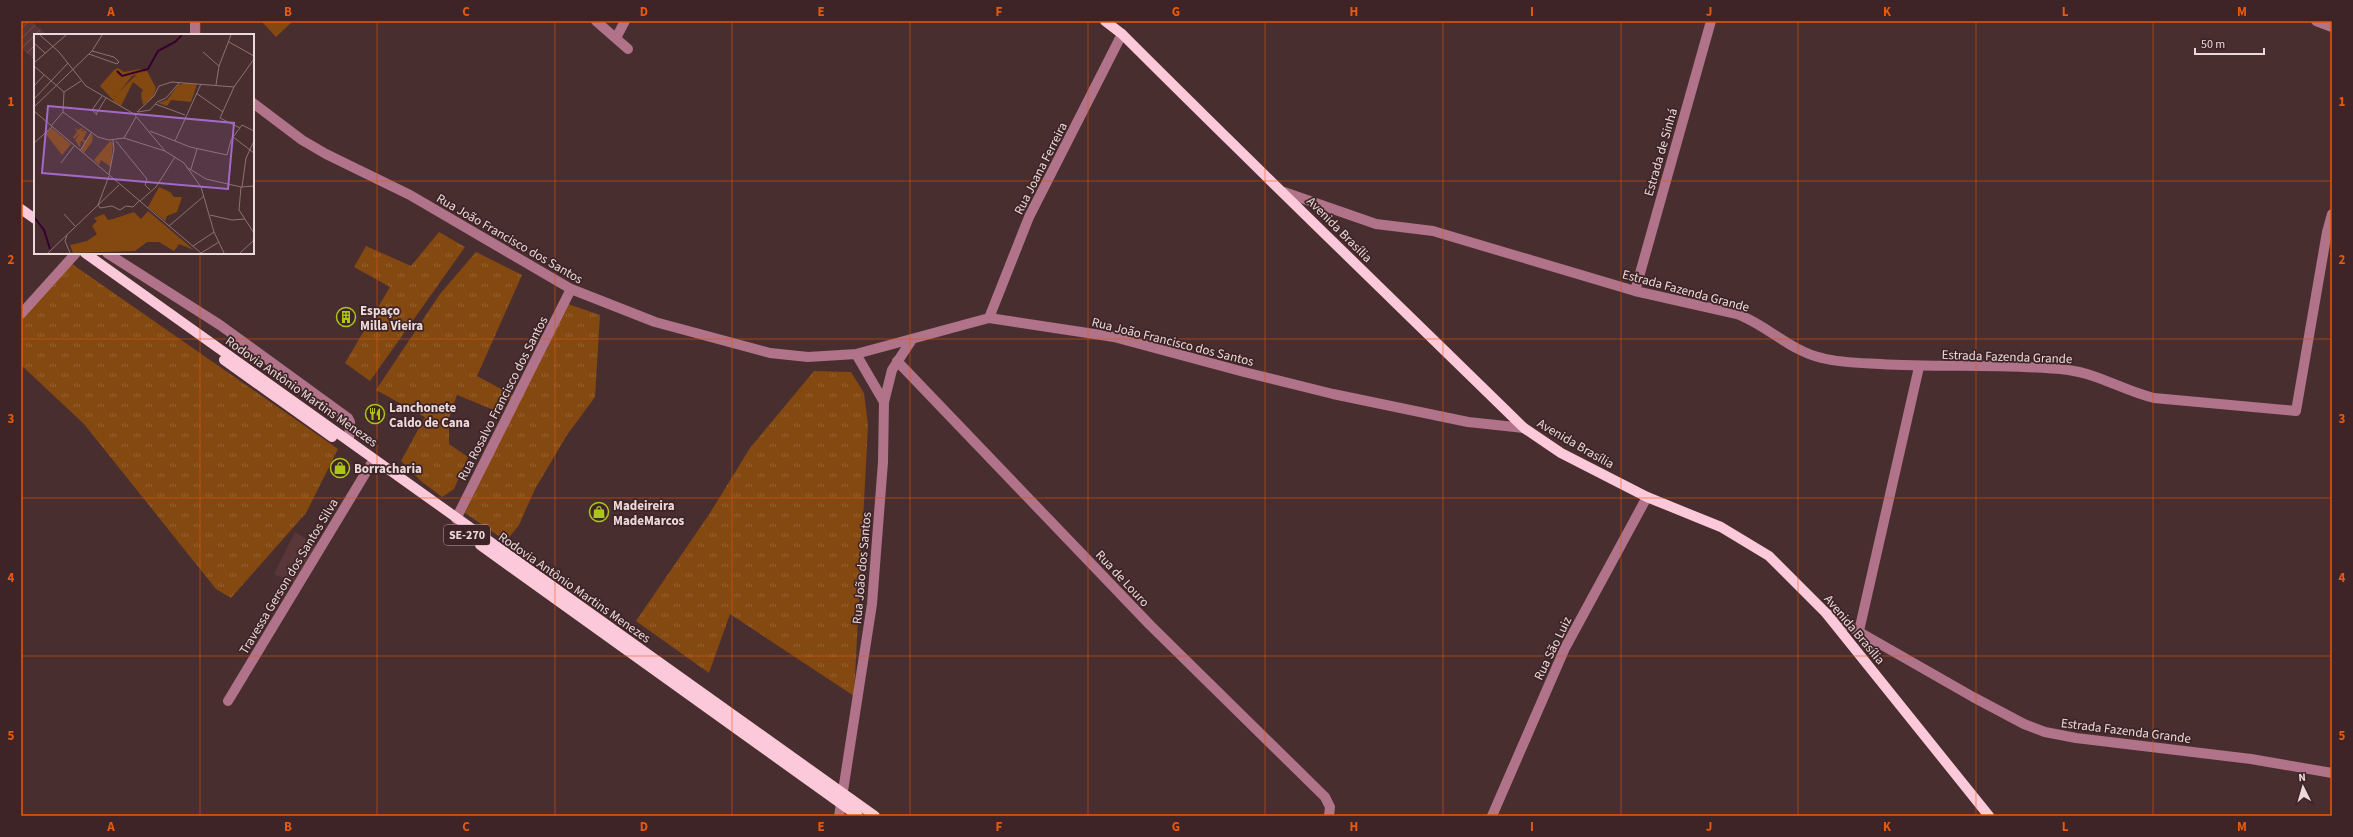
<svg xmlns="http://www.w3.org/2000/svg" width="2353" height="837" viewBox="0 0 2353 837" font-family="'Source Sans 3',sans-serif">
	<style>
		.built { fill: #593638 }
		.industrial { fill: url(#industrial-furrows) }
		.grass { fill: url(#grass-tufts) }
		.park { fill: #844811 }
		.lines { fill: none; stroke-linecap: round; stroke-linejoin: round }
		.minor { stroke: #b0738a; stroke-width: 10 }
		.major { stroke: #fcc9db; stroke-width: 10 }
		.grid { fill: none; stroke: #e8590c; stroke-width: 1; stroke-opacity: 0.55 }
		.labels { text-anchor: middle; stroke-width: 3.5; stroke-linejoin: round; paint-order: stroke }
		.shield { fill: #3e2426; stroke: #b8a3a4; stroke-width: 1 }
		.shield-label { font-size: 12px; font-weight: bold; fill: #ecdada }
		.street-label { font-size: 13px; fill: #ecdada; stroke: #3e2426 }
		.poi-label { font-size: 13px; font-weight: bold; fill: #ecdada; stroke: #3e2426; text-anchor: start }
		.inset-river { fill: none; stroke: #35012e; stroke-width: 2 }
		.inset-road { fill: none; stroke: #8a7373; stroke-width: 1 }
		.view { fill: #a369c8; fill-opacity: 0.15; stroke: #a369c8; stroke-width: 2 }
		.inset-edge { fill: none; stroke: #ecdada; stroke-width: 2 }
		.neatline { fill: none; stroke: #e8590c; stroke-width: 1.5 }
		.grid-label { font-size: 13px; text-anchor: middle; font-weight: bold; fill: #e8590c }
	</style>
	<defs>
		<pattern id="industrial-furrows" width="10" height="10" patternUnits="userSpaceOnUse"><rect width="10" height="10" fill="#593638"/><path d="M-1 1l2-2M0 10L10 0M9 11l2-2" fill="none" stroke="#715254"/></pattern>
		<pattern id="grass-tufts" width="24" height="20" patternUnits="userSpaceOnUse"><rect width="24" height="20" fill="#844811"/><path d="M3 7l-1-3M5 7V3M7 7l1-3M15 17l-1-3M17 17v-4M19 17l1-3" fill="none" stroke="#966233"/></pattern>
	</defs>
	<rect width="100%" height="100%" fill="#492e2f"/>
	<path class="built" d="M295,532l23,14 -23,38 -21,-10z"/>
	<path class="industrial" d="M21,21h10l16,14h-12v25l-14,-12z"/>
	<path class="grass" d="M439,232l26,15 -95,134 -25,-18 45,-76 -36,-20 12,-21 45,20z
		M476,252l46,23 -45,101 37,20 -20,14 -37,-15 -8,23v26l19,13 -14,32 -12,8 -20,-15 -21,-21 24,-44 -49,-27 64,-96z
		M72,264l266,185 -32,64 -75,85 -15,-9 -132,-165 -63,-59v-48z
		M565,303l35,12 -5,82 -28,38 -32,54 -16,36 -13,16 -41,-28z
		M814,371l37,1 13,21 4,32 -14,271 -124,-82 -21,59 -73,-52 74,-108 40,-65z"/>
	<path class="park" d="M261,21h32l-17,16z"/>
	<g class="lines">
		<path class="minor" d="M195,21v14
			M596,21l32,28
			M2316,21l16,6
			M616,38l9,-17
			M253,103l49,37 24,14 84,41 161,94 84,33 115,31 38,4 48,-3 133,-36 125,19 130,35 89,22 135,28 56,6
			M1284,192l92,32 57,7 202,60 102,23c30,11 53,37 85,44 19,5 39,5 58,6 62,4 125,-1 188,6 31,4 56,21 86,28l142,13 31,-179 5,-18
			M107,253l113,72 128,93 2,4 -1,18
			M1635,291l76,-270
			M21,314l55,-61
			M989,318l40,-101 93,-183
			M897,361l253,264 175,172 5,10 -1,9
			M884,402l8,-32 19,-29
			M456,519l115,-230
			M1826,613l147,84 51,27 21,8 31,6 175,21 81,14
			M1859,631l60,-264
			M228,701l143,-237
			M843,791l29,-187 11,-142 1,-60 -28,-48
			M839,816l2,-12
			M1492,816l73,-168 82,-151"/>
		<path class="major" d="M1105,21l17,13c133,133 268,263 402,394l37,25 86,44 74,30 48,29 57,57 163,203
			M21,209l14,10
			M85,253l790,563
			M224,360l108,77
			M480,545l378,271"/>
	</g>
	<path class="grid" d="M200,21v14M377,21v795M555,21v795M732,21v795M910,21v795M1088,21v795M1265,21v795M1443,21v795M1621,21v795M1798,21v795M1976,21v795M2153,21v795M21,181h14M253,181h2079M200,253v563M21,339h2311M21,498h2311M21,656h2311"/>
	<defs>
		<symbol id="building-ring" viewBox="-11 -11 22 22"><circle r="9.5" fill="#3e2426" stroke="#abc615" stroke-width="1.5"/><path d="M-4-6H4V6H1V3H-1V6H-4ZM-2.5-4.3h1.7v1.8h-1.7ZM.8-4.3h1.7v1.8H.8ZM-2.5-1h1.7V.8h-1.7ZM.8-1h1.7V.8H.8Z" fill="#abc615"/></symbol>
		<symbol id="restaurant-ring" viewBox="-11 -11 22 22"><circle r="9.5" fill="#3e2426" stroke="#abc615" stroke-width="1.5"/><path d="M-5-6h1v4h1v-4h1v4h1v-4h1v5L-1.5 .5V6h-2V.5L-5-1ZM5-6V6H3V1.5H1.5Q1.5-4 5-6Z" fill="#abc615"/></symbol>
		<symbol id="shop-ring" viewBox="-11 -11 22 22"><circle r="9.5" fill="#3e2426" stroke="#abc615" stroke-width="1.5"/><path d="M-5-2.5h2.3a2.7 3.5 0 0 1 5.4 0H5L5.5 6h-11ZM-1.5-2.5h3a1.5 2.3 0 0 0-3 0Z" fill="#abc615"/></symbol>
	</defs>
	<g fill-rule="evenodd">
		<use href="#building-ring" x="335" y="306" width="22" height="22"/>
		<use href="#restaurant-ring" x="364" y="403" width="22" height="22"/>
		<use href="#shop-ring" x="329" y="457" width="22" height="22"/>
		<use href="#shop-ring" x="588" y="501" width="22" height="22"/>
	</g>
	<g class="labels">
		<rect class="shield" x="444" y="525" width="46" height="20" rx="3"/>
		<g class="shield-label">
			<text x="467" y="539">SE-270</text>
		</g>
		<g class="street-label">
			<text transform="translate(1660 152) rotate(-74)" y="5">Estrada de Sinhá</text>
			<text transform="translate(1040 168) rotate(-63)" y="5">Rua Joana Ferreira</text>
			<text transform="translate(1340 229) rotate(45)" y="5">Avenida Brasília</text>
			<text transform="translate(510 238) rotate(30)" y="5">Rua João Francisco dos Santos</text>
			<text transform="translate(1686 290) rotate(15)" y="5">Estrada Fazenda Grande</text>
			<text transform="translate(1173 341) rotate(14)" y="5">Rua João Francisco dos Santos</text>
			<text transform="translate(2007 356) rotate(2)" y="5">Estrada Fazenda Grande</text>
			<text transform="translate(302 391) rotate(35)" y="5">Rodovia Antônio Martins Menezes</text>
			<text transform="translate(502 398) rotate(-63)" y="5">Rua Rosalvo Francisco dos Santos</text>
			<text transform="translate(1576 443) rotate(30)" y="5">Avenida Brasília</text>
			<text transform="translate(861 568) rotate(-85)" y="5">Rua João dos Santos</text>
			<text transform="translate(288 576) rotate(-59)" y="5">Travessa Gerson dos Santos Silva</text>
			<text transform="translate(1123 578) rotate(47)" y="5">Rua de Louro</text>
			<text transform="translate(575 587) rotate(35)" y="5">Rodovia Antônio Martins Menezes</text>
			<text transform="translate(1855 629) rotate(50)" y="5">Avenida Brasília</text>
			<text transform="translate(1552 648) rotate(-64)" y="5">Rua São Luiz</text>
			<text transform="translate(2126 730) rotate(7)" y="5">Estrada Fazenda Grande</text>
		</g>
		<g class="poi-label">
			<text x="360" y="315">Espaço<tspan x="360" dy="15">Milla Vieira</tspan></text>
			<text x="389" y="412">Lanchonete<tspan x="389" dy="15">Caldo de Cana</tspan></text>
			<text x="354" y="473">Borracharia</text>
			<text x="613" y="510">Madeireira<tspan x="613" dy="15">MadeMarcos</tspan></text>
		</g>
	</g>
	<g transform="translate(34 34)">
		<rect width="220" height="220" fill="#492e2f"/>
		<path d="M113,37l9,17 -3,9 -10,8 -2,-11 2,-4 -10,-8 -12,24 -8,-5 4,-7 21,-21zM151,49l12,1 -6,18 -20,-2 -4,6 -9,-3 9,-3 11,-15zM18,94l19,16 -9,11 -17,-22zM41,94l3,2 3,-2 2,1 -2,3 3,-2 3,2 -4,7 3,2 4,-7 3,1 -1,7 -8,11 -3,-3 3,-8 -3,-1 -1,7 -5,-8 5,-7 -6,6 -1,-2 4,-5zM76,107l3,2 -2,24 -10,-7 -2,5 -5,-5zM114,177l46,39 -15,-6 -5,7 -15,-9h-12l-12,9 -62,2 -3,-8 17,-4 10,-7 -5,-8 5,-5 -3,-3 10,-4 4,6 5,-1 21,-7 7,7z" fill="#844811"/>
		<path d="M125,153l11,5 4,5h8l-5,15 -10,4 -2,5 -17,-14z" fill="#844811"/>
		<path d="M84,34l6,4 16,-3 5,2 -13,5 -19,24 -13,-14 14,-16z" fill="#844811"/>
		<path class="inset-river" d="M83,37l5,5 26,-7 10,-18 17,-9 7,-7M0,183l10,13 6,19"/>
		<path class="inset-road" d="M6,1l19,17 27,34 48,28 31,37 19,12 17,24 13,45 10,21M195,8l25,14M0,9l11,10M169,18l16,14M55,20l28,10 2,-2 -5,-5 -22,-6M0,29l32,-28M0,32l30,26M182,51l3,-19 12,-31M0,52l10,-11M30,58l17,-11M162,59l27,19M0,65l34,-36M121,70l30,11M0,73l58,-56 10,-16M0,77l167,142M29,78l35,25 11,3 15,-2 41,13M103,78l17,-16 5,-10 13,-4 62,5M104,78l12,-2 7,-8 9,-4 14,-16M62,80l10,-16M63,81l-5,-5 10,-14M17,92l12,-14 1,-20M206,94l-20,-10 14,-31 20,-28M116,97l40,16 37,8 4,-15 11,-15 12,6M199,103l21,16M90,104l12,-21M82,107l31,38 -2,6 5,5M141,107l26,-57M0,109l18,-16M46,117l11,-18M27,129l13,-17M154,134l18,11 35,8 13,-1M157,135l6,-20M75,141l5,-26 -1,-9M75,142l-11,29 2,3 12,-2 8,4 6,-4 7,1 6,-6M207,153l-2,23 15,23M208,153l4,-29 8,-17M106,167l16,-14 19,-30M30,180l11,12M176,181l22,5 13,-1M135,192l35,-30M33,201l-2,6 5,12M159,212l21,-14M14,219l71,-68M167,219l18,-11M206,219l13,-12 1,-6"/>
		<path class="view" d="M14,72l186,17 -6,66 -186,-16z"/>
		<rect width="220" height="220" class="inset-edge"/>
	</g>
	<rect width="2353" height="837" fill="none" stroke="#3e2426" stroke-width="44"/>
	<g transform="translate(2303 787) rotate(355)" stroke="#3e2426" stroke-width="3" paint-order="stroke">
	<path d="M0-3L7 15L0 10L-7 15Z" fill="#ecdada"/>
	<text y="-6" font-size="11" font-weight="bold" text-anchor="middle" fill="#ecdada">N</text>
	</g>
	<path d="M2195 48v6h69v-6" fill="none" stroke="#ecdada" stroke-width="2"/>
	<text x="2201" y="48" font-size="12" fill="#ecdada" stroke="#3e2426" stroke-width="3" paint-order="stroke">50 m</text>
	<rect x="22" y="22" width="2309" height="793" class="neatline"/>
	<g class="grid-label">
		<text x="111" y="16">A</text>
		<text x="288" y="16">B</text>
		<text x="466" y="16">C</text>
		<text x="644" y="16">D</text>
		<text x="821" y="16">E</text>
		<text x="999" y="16">F</text>
		<text x="1176" y="16">G</text>
		<text x="1354" y="16">H</text>
		<text x="1532" y="16">I</text>
		<text x="1709" y="16">J</text>
		<text x="1887" y="16">K</text>
		<text x="2065" y="16">L</text>
		<text x="2242" y="16">M</text>
		<text x="11" y="106">1</text>
		<text x="2342" y="106">1</text>
		<text x="11" y="264">2</text>
		<text x="2342" y="264">2</text>
		<text x="11" y="423">3</text>
		<text x="2342" y="423">3</text>
		<text x="11" y="582">4</text>
		<text x="2342" y="582">4</text>
		<text x="11" y="740">5</text>
		<text x="2342" y="740">5</text>
		<text x="111" y="831">A</text>
		<text x="288" y="831">B</text>
		<text x="466" y="831">C</text>
		<text x="644" y="831">D</text>
		<text x="821" y="831">E</text>
		<text x="999" y="831">F</text>
		<text x="1176" y="831">G</text>
		<text x="1354" y="831">H</text>
		<text x="1532" y="831">I</text>
		<text x="1709" y="831">J</text>
		<text x="1887" y="831">K</text>
		<text x="2065" y="831">L</text>
		<text x="2242" y="831">M</text>
	</g>
</svg>
